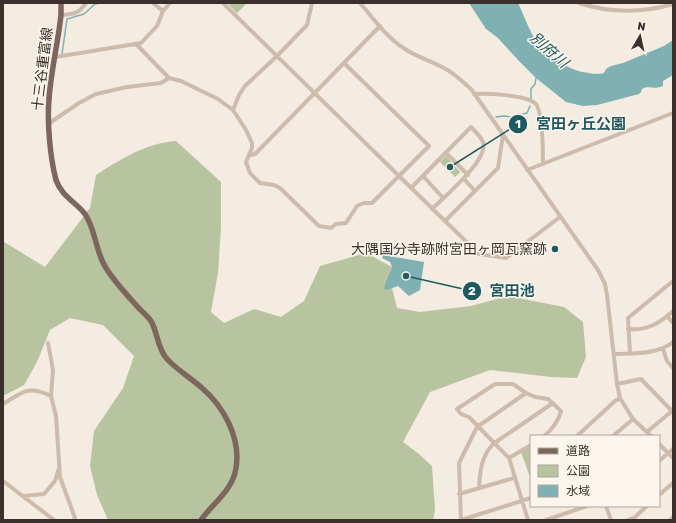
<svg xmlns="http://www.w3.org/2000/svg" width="676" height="523" viewBox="0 0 676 523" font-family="Rubik,'Noto Sans JP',sans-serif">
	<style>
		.green { fill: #b8c4a0 }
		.water { fill: #7fb0b2 }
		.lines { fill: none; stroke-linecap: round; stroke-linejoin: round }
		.stream { stroke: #7fb0b2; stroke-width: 1.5 }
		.minor { stroke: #cdbbac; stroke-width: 4 }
		.major { stroke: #7d675c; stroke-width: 5.5 }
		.poi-dot { fill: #1f5a5e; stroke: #fbf5ee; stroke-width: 1.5 }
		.labels { text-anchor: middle; stroke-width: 3; stroke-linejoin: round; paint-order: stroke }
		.street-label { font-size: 14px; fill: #3b302b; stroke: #fbf5ee }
		.poi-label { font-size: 14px; fill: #3b302b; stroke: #fbf5ee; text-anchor: end }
		.water-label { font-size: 15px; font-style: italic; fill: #1f5a5e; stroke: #fbf5ee }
		.leader { fill: none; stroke: #1f5a5e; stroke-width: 1.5 }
		.callout-dot { fill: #1f5a5e; stroke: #fbf5ee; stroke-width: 1.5 }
		.mark-label { font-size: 12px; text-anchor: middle; font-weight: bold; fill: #fff }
		.callout-label { font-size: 15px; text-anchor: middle; font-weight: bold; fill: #1f5a5e; stroke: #fbf5ee; stroke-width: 3; stroke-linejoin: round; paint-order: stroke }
	</style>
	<rect width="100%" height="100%" fill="#f4ebe1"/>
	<path class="green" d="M227,3h20l-10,10z
		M176,141l45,41v45l-3,46 -7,39 13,11 30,-14 27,8 23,-16 16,-35 46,-13 26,14 -6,14 1,9 5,-2 5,20 23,4 51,-6 37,-10 56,11 19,15 3,35 -9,21 -26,-1 -61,-7 -60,22 -27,50 16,12 13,12 3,44 -2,10h-325l-11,-25 -7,-29 4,-35 29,-43 11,-32 -31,-31 -33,-7 -20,12 -13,32 -13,23 -21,11v-159l1,5 41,25 45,-59 6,-33c25,-16 50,-32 80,-34z
		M446,156l14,16 -5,5 -15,-15z
		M531,446v34l-10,-28z"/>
	<path class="water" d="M469,3h49c12,25 15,44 42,59 8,5 14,8 22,10 8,1 15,3 22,1l2,-4 5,-3 12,-3 41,-17 9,-6v35l-10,6v5c-9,4 -14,-1 -21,3l-1,3 -2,2 -42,11 -14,1 -17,-4 -30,-24 -17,-17 -21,-23 -12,-9z
		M383,255l41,7 -4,28 -11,6 -11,-10 -11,4 -3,-1 2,-8 6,-14 -2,-5 -8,-4z"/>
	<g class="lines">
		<path class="stream" d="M62,54l5,-35 17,-5 11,-10 6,-1
			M531,99v-10l4,-5 1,-6
			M496,117l8,-1 8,1 15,-4 3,-7"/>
		<path class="minor" d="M153,3l10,8
			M223,3l176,173 30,-30 -85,-83
			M360,3c14,16 27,35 45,46 12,8 26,12 39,19 10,5 18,13 27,21l127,181 7,14 2,11 10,89 3,14 13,21 18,17
			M579,3c30,10 64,10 94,1
			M61,15c13,-1 17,-1 25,-12
			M137,45l32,33 12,3 37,18 15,11 13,20 6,13v5l-6,14 4,11 10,10 14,2 6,3 39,38 12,2 5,-4 10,-1 11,-17 7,-3h8l27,-27 46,45 53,-53 5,-33
			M56,57l85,-14 16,-17 6,-15 7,-8
			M474,94c13,-1 51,1 61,9 8,7 8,49 8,61
			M233,110l6,-15 6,-9 32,-30 30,-31 5,-22
			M48,124l31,-21 17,-9 31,-7 34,-4 8,-5
			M446,153l22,22
			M250,155l5,-1 125,-128
			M527,170l146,-57
			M424,177l19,21
			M464,179l11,12
			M411,188l60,-61c4,4 10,10 12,15 6,18 -39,55 -51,67
			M445,221l34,33 27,4 54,-41
			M667,316l6,7
			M628,329c19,2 32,-6 45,-18
			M48,343l5,27 -2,26
			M663,349l4,12 6,7
			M630,353l-2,-35 45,-37
			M614,354c19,-1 43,1 59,-12
			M617,384l24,-5 31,32 -25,21
			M3,404c20,-12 25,-19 48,-8l5,20 4,61 15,41 -1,2
			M577,436l38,-35 5,-3
			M613,436l20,-17
			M659,444l14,14
			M509,458l22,-13
			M659,461l14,-12
			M3,481l51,39
			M479,488c1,-17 2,-31 14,-44l60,-41
			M459,494l55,-16
			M659,495l14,-12
			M23,496l21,-2 11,-13 4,-13
			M606,506l5,14
			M461,520l-2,-57 18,-36 49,-34
			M461,520l70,-22
			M528,520l-19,-62 -40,-41 -8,-3 -4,-5 38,-25h18l13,9 9,4 13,2 13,12c-2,9 -9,19 -17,25
			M546,520l41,-14
			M628,520l7,-3 12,-11
			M670,520l3,-3"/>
		<path class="major" d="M61,3v12c-3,28 -10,56 -12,84 -2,24 1,58 7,81 6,17 20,22 29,34 11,16 10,37 21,54 8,13 19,25 30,37 4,5 11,10 15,16 7,12 6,27 16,38 10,11 24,19 35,29 22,19 39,50 34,80 -3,22 -23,35 -35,52"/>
	</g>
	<circle class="poi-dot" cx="555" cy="249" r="4"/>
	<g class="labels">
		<g class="street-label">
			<text transform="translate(42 69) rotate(-83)" y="5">十三谷重富線</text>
		</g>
		<g class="poi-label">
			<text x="547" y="254">大隅国分寺跡附宮田ヶ岡瓦窯跡</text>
		</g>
		<g class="water-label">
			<text transform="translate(549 50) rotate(41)" y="5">別府川</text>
		</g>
	</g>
	<path class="leader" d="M450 167L518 124M406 276L472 291"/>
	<g class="callout-dot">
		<circle cx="450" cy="167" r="4"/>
		<circle cx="406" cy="276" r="4"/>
		<circle cx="518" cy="124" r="10"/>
		<circle cx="472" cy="291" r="10"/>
	</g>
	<g class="mark-label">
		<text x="518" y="128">1</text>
		<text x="472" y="295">2</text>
	</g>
	<g class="callout-label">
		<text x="581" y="129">宮田ヶ丘公園</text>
		<text x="512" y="296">宮田池</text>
	</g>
	<rect width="676" height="523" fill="none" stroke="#3b302b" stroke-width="8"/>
	<rect x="530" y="435" width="130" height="72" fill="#fbf5ee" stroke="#aea6a0"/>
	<rect x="538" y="448" width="20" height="6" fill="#7d675c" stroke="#aea6a0"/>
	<text x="566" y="455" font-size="12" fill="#3b302b">道路</text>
	<rect x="538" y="465" width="20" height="12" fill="#b8c4a0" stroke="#aea6a0"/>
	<text x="566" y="475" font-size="12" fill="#3b302b">公園</text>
	<rect x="538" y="485" width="20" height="12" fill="#7fb0b2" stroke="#aea6a0"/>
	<text x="566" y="495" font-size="12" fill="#3b302b">水域</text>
	<g transform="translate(640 36) rotate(9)" stroke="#fbf5ee" stroke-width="3" paint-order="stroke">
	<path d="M0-3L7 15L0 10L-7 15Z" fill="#3b302b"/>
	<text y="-6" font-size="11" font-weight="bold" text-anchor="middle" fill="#3b302b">N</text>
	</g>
</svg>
